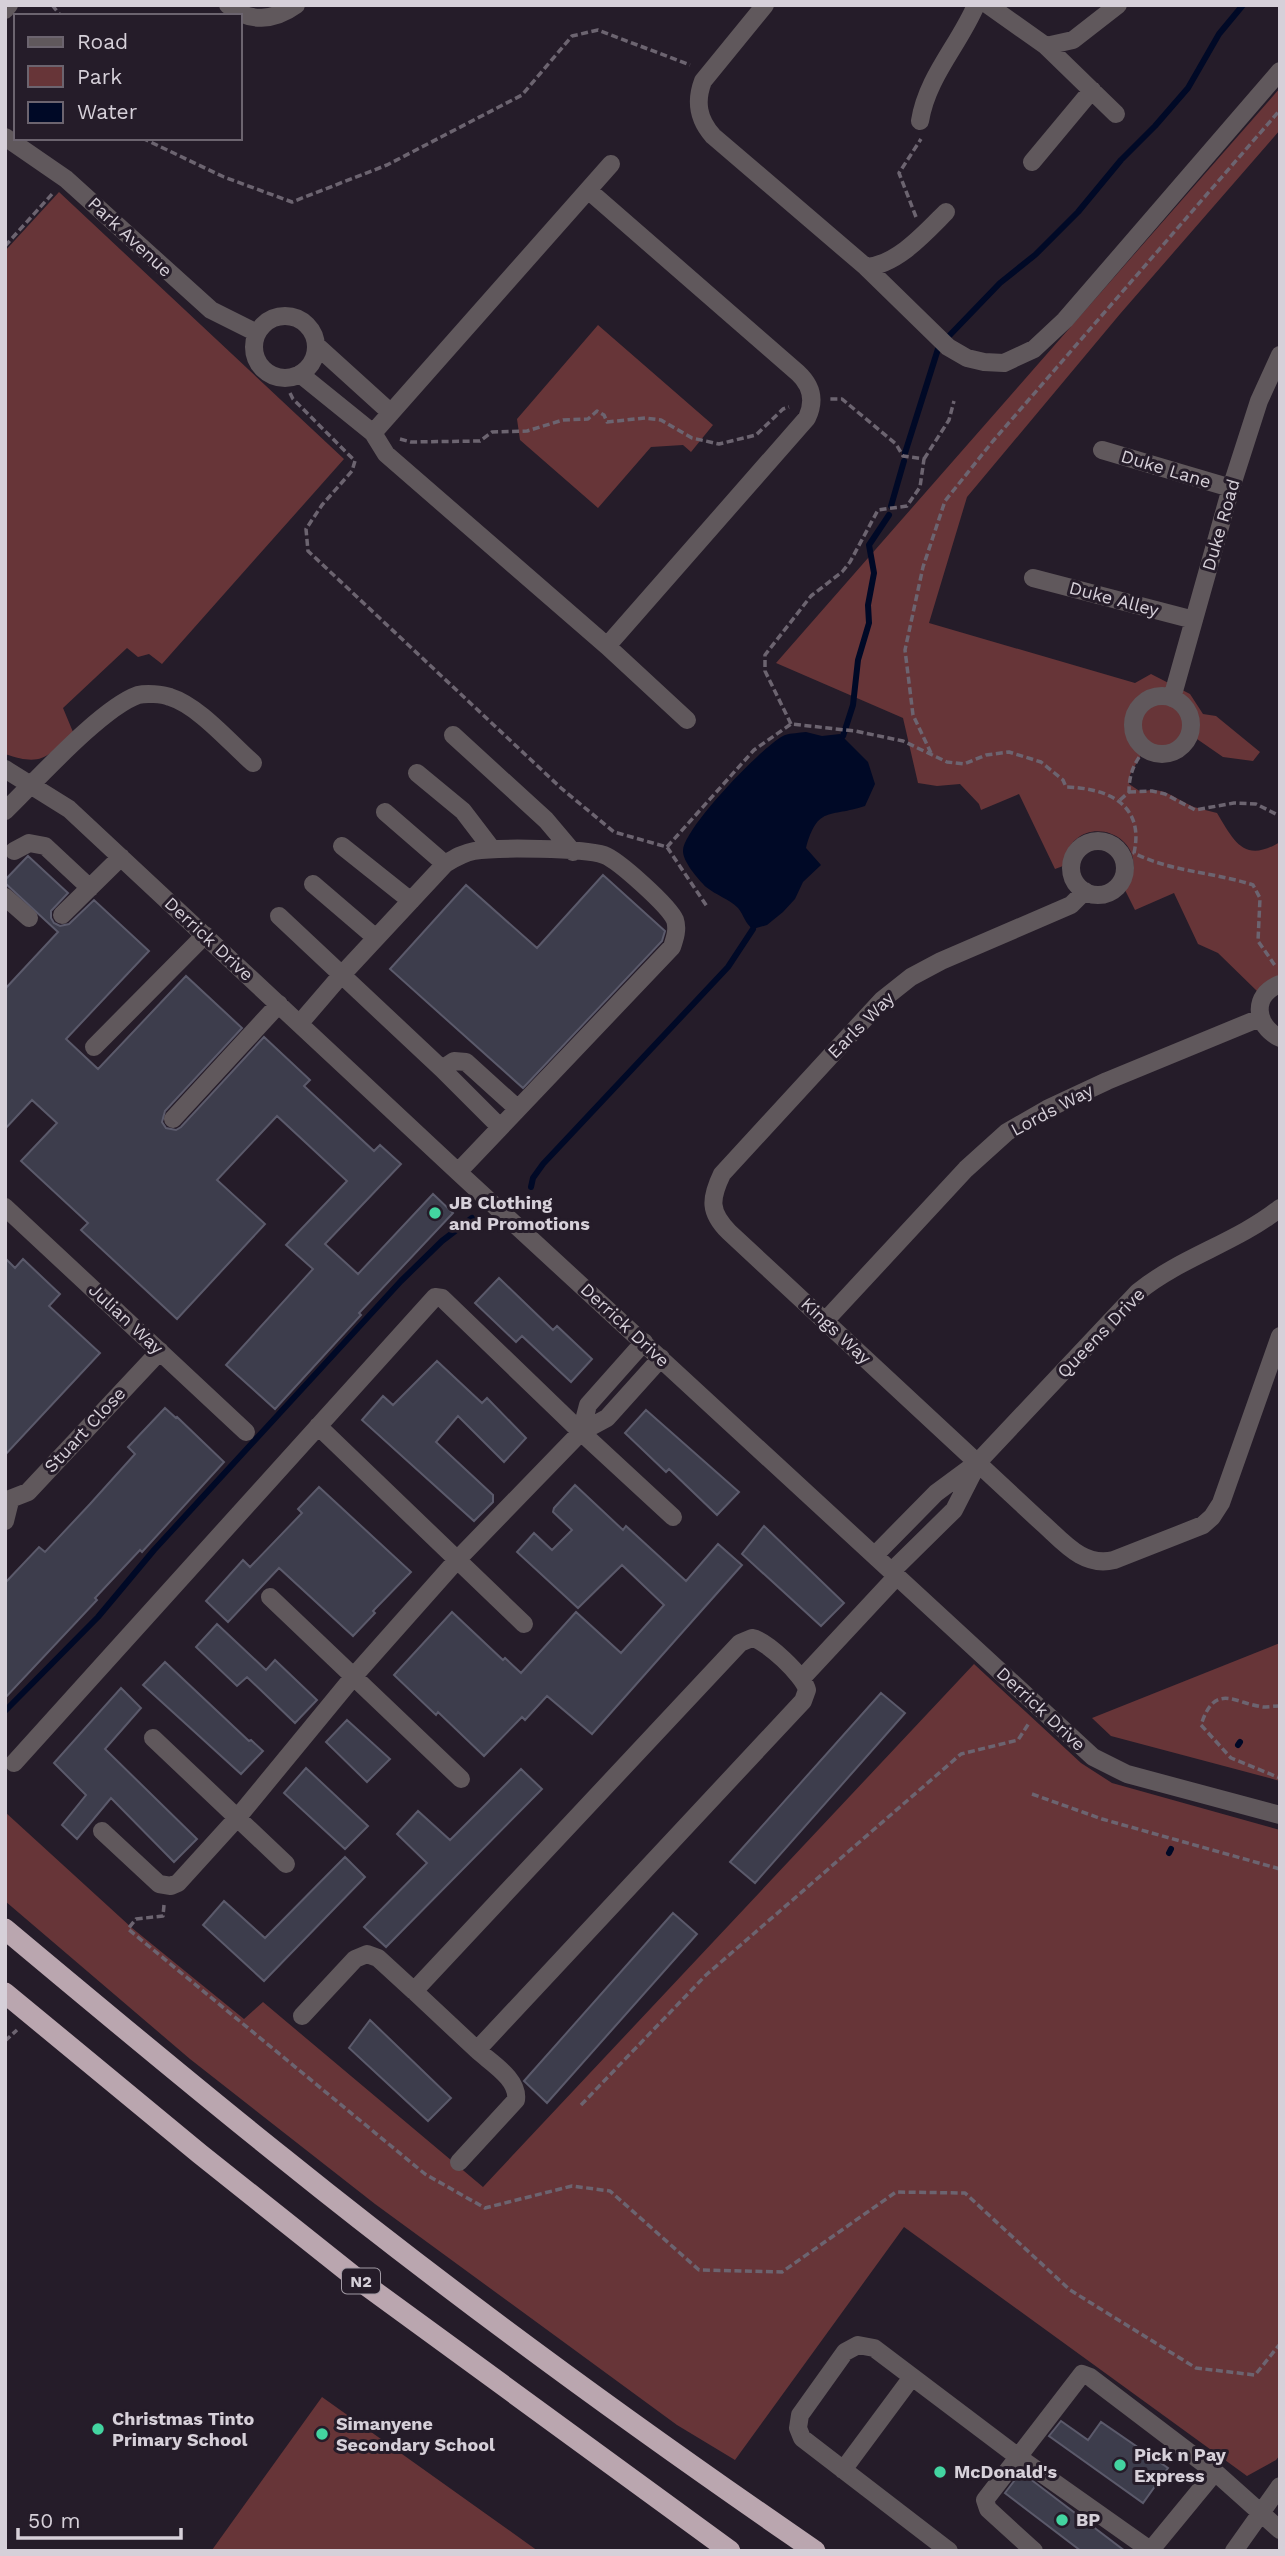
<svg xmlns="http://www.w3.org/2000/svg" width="1285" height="2556" viewBox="0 0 1285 2556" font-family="'Work Sans',sans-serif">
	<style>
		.green { fill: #673538 }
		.water { fill: #000926 }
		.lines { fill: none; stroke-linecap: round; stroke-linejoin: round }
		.stream { stroke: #000926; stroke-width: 6 }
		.building { fill: #3d3d4c; stroke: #5b5a6b; stroke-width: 2 }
		.path { stroke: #6c6470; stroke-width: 3.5; stroke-dasharray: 7 3.5; stroke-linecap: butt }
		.minor { stroke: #60585c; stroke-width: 18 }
		.highway { stroke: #baa6af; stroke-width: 21 }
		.poi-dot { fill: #43d4a0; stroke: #251c29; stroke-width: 2.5 }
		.labels { text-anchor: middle; stroke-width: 6; stroke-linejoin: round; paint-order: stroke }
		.shield { fill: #251c29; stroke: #a19aa4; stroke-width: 2 }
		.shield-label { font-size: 16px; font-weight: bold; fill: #d6d0d9 }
		.street-label { font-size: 18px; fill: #d6d0d9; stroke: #251c29 }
		.poi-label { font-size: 18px; font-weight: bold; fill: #d6d0d9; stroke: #251c29; text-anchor: start }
	</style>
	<rect width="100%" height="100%" fill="#251c29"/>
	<path class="green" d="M1280,88v42l-160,184 -153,183 -38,126 206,60 16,-9 39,20 13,20 13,2 44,36 -7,9 -30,-4 -26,-18c-14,21 -34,26 -56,16l-11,20 -1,9 12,8c23,-7 33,7 53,15 7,2 15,4 23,6 17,28 27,51 63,29v135l-22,15 -40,-39 -20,-9 -24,-51 -39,17 -10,-20c36,-55 -53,-87 -62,-24l-8,3 -36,-75 -38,16 -2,-6 -19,-20 -23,2 -19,-3 -15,-65 -127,-55z
		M59,192l285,267 -182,205 -13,-10 -11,3 -11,-9 -64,60 10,24c-25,25 -31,35 -68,22v-503z
		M598,325l115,100 -22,27 -8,-7 -32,2 -53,61 -78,-68 -3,-21z
		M1280,1643v138l-169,-45 -19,-18z
		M974,1664l107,99 31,20 168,47v625l-4,5 -29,16 -343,-249 -169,233 -58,-35 -302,-221 -185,-145 -185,-158v-89l127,116 112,91 19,-17 220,185z
		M322,2397l216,154 -326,-1z"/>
	<path class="water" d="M806,732l16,4 18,-2 28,28 7,22 -10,22c-36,12 -47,-1 -59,42l15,17 -18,17 -8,17 -12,13 -16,13 -14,4c-8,-5 -9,-14 -15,-21 -9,-9 -22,-13 -32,-21 -8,-8 -23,-25 -23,-36 -1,-21 81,-107 102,-116 6,-2 14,-2 21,-3z"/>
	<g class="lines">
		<path class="stream" d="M947,338l53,-55 35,-28 43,-43 43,-52 34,-34 33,-38 31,-54 24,-29
			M905,453l33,-104
			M891,506l13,-45
			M843,736l10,-31 5,-45 11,-37 -1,-18 6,-32 -5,-28 20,-30
			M531,1187l2,-9 10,-14 185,-197 25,-38
			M5,1711l93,-94 56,-67 247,-269 41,-40 30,-23
			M1238,1745l2,-3
			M1169,1853l2,-4"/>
	</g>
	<path class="building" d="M28,856l40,37 -17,18v7l3,5 6,3 9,-2 25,-24 55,51 -83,88 32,30 88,-93 56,52 -77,83 -3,11 4,6 10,2 5,-3 83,-90 46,43 -6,6 70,65 6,-6 21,19 -76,80 33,30 75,-80 20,19 -94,100 2,2 -86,94 -49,-44 87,-96 -27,-24 61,-64 -70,-65 -60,64 48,44 -88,95 -96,-89 7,-7 -67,-62 36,-38 -25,-23 -27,29v-140l53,-57 -53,-49v-3z
		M603,875l62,56 -3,10 -139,147 -133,-119 76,-84 71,63z
		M5,1258l10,10 8,-9 37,35 -11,12 51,47 -95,102z
		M499,1278l54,52 4,-4 35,33 -21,23 -49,-46 -6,6 -41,-39z
		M437,1361l45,42 5,-5 39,40 -22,24 -46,-46 -22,26 57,53v7l-19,19 -112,-101 21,-24 10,9z
		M165,1408l11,10 1,-1 47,45 -82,90 -2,-2 -45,48 2,2 -92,98v-115l34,-36 6,5 45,-48 45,-50 -7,-7z
		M646,1410l93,82 -22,23 -48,-46 -3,3 -41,-39z
		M575,1485l48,45 3,-4 60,55 32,-37 24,21 -150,169 -45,-38 -22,24 -3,-3 -38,39 -46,-44 -2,3 -42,-40 58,-63 51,48 2,-2 16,15 55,-61 45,41 43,-48 -42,-40 -44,43 -61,-56 17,-19 18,17 20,-20 -19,-18 1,-4z
		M319,1487l92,85 -38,39 2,2 -22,23 -74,-68 -51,54 -22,-21 37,-41 7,7 52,-54 -4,-4z
		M764,1526l80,77 -23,23 -79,-72z
		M217,1624l49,46 9,-10 42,40 -22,23 -48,-46 -10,9 -41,-39z
		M165,1662l84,79 2,-1 12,11 -22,23 -98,-89z
		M121,1688l20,20 -36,41 92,90 -23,23 -63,-64 -34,41 -15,-14 24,-30 -32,-32z
		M881,1693l24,20 -150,170 -25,-21z
		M347,1720l43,39 -23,23 -41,-40z
		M306,1768l62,58 -23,23 -61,-56z
		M521,1769l21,20 -156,158 -22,-20 63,-64 -30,-29 21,-23 32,29z
		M345,1857l20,20 -101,104 -61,-56 21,-24 41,37z
		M673,1913l24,21 -150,169 -23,-22z
		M370,2020l81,78 -23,23 -79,-73z
		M1061,2421l27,19 13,-18 67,46 -25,35 -94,-67z
		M1021,2472l29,22 75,57h-44l-76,-58z"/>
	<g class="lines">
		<path class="path" d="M52,5l9,11
			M142,138l82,39 68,25 95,-37 135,-70 50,-59 26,-6 92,35
			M916,217l-17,-44 22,-34
			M5,246l48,-53
			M290,393l3,6 62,62 -3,10 -30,34 -16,24 2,22 253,237 53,44 53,15 41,61
			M400,439l11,3 69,-1 12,-9 35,-1 36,-11 25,-1 9,-8 7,4 3,7 38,-4 16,2 31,18 27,6 37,-9 27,-26 6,-2
			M924,459l25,-39 5,-19
			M791,724l-26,-53v-16l46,-59 31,-24 8,-10 28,-52 29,-4 13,-19 4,-28 -21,-3 -7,-12 -54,-45h-12
			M931,753l-18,-38 -8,-65 18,-83 22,-66 48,-60 287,-331
			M1129,792l23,-1 13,3 30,16 39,-7 22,1 24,12
			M1120,800l9,-8c0,-18 5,-29 16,-43
			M667,847l87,-97 37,-26 64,7 48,10 44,21 17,2 22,-9 23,-3 32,10 22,18 3,7c41,1 79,17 68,66 37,19 80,19 119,32l7,13 -2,43 18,26
			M1124,857l10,-4
			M1280,1706c-5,0 -12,1 -17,1 -29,-4 -48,-25 -62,18l30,33 49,20
			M1032,1794l70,25 178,50
			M164,1905l-1,11 -27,3 -8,10 297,245 60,34 87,-22 38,5 89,79 83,2 114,-80 69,1 105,97 126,78 59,7 25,-31
			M5,2041l12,-11
			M581,2105l125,-130 255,-221 57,-14 11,-17"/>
		<path class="minor" d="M228,5c21,18 46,16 68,0
			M765,5l-62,76c-8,21 -5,38 10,55l153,131c31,-2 59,-34 80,-55
			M988,5l58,41 27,-6 45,-35
			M5,10l4,-5
			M1046,46l70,68
			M920,121c7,-44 39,-76 56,-116
			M5,137l61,42 145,131 46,23
			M1032,162l60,-72
			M588,190l210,183c14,13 17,28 9,45l-200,228
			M866,267l82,80 19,11 17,4 20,1 30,-14 31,-29 215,-249
			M254 347a31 31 0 1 1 62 0a31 31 0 1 1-62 0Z
			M316,345l75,68
			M300,374l73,59 13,21 221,192 80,74
			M373,433l238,-269
			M1102,450l129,38
			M1033,578l161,42
			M1133 725a29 29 0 1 1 58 0a29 29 0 1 1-58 0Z
			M1172,698l59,-210 28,-87 21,-46
			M453,735l93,85 27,32
			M5,769l64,40 389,363 635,585 34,17 153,41
			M417,773l46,38 29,38
			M5,811c30,-29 96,-103 133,-116 8,-2 24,-1 32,2 29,9 60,46 83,66
			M385,812l60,52
			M1071 868a27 27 0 1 1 54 0a27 27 0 1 1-54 0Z
			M342,846l69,55
			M14,851l15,-8 16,3 45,42
			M313,884l63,54
			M1085,891l-14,14 -130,56 -30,16 -29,23 -160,174c-12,25 -13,38 7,58l311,289c22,19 42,47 74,39l89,-35 9,-8 9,-14 59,-167
			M5,897l24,21
			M62,915l59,-58
			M279,916l163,153 58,58
			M1280,984c-29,11 -25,42 0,54
			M300,1023l37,-43 108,-116c10,-6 18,-11 29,-13 22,-4 110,-3 130,4 14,5 65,51 71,65 3,9 0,18 -3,27l-214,225
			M94,1047l111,-112
			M442,1069l12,-8 12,1 52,47
			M173,1119l106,-115
			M5,1207l241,225
			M825,1321l141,-152 41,-37 40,-23 60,-28 153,-63
			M318,1426l206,198
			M581,1432l7,-27 56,-63
			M5,1501l23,-9 132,-141
			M5,1521l5,-20
			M875,1555l61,-62 42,-31 160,-170c43,-35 98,-49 142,-84
			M892,1571l62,-61 23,-45
			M270,1597l191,182
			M752,1638c14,2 52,38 55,52l-4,11 -326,349 -63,-59 326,-348z
			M802,1678l95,-102
			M153,1738l133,126
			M14,1763l421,-466 7,1 139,134 92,85
			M102,1831l57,53 12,2 7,-3 60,-66 116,-141 103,-116 124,-128 26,-14 54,-60
			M302,2016l53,-57 12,-5 11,4 36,33
			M459,2162l57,-62c3,-21 -25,-37 -39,-50
			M843,2470l69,-93
			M949,2551l-147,-113 -4,-10 2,-13 45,-63 13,-7 16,3 143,108 133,94
			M1034,2551l-46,-42 -3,-9 97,-126 8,3 125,95 65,58
			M1150,2551l65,-79
			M1234,2551l46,-65"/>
		<path class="highway" d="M5,1929c92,77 184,154 278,229 171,138 350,268 532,393
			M5,1993l195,161 152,121 378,276"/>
	</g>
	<g class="poi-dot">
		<circle cx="435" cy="1213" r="7"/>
		<circle cx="98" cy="2429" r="7"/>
		<circle cx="322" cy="2434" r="7"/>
		<circle cx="1120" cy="2465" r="7"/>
		<circle cx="940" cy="2472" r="7"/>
		<circle cx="1062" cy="2520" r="7"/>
	</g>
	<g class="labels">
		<rect class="shield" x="342" y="2268.5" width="38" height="25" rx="5"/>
		<g class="shield-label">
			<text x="361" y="2287">N2</text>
		</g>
		<g class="street-label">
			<text transform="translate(130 237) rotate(43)" y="6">Park Avenue</text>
			<text transform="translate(1166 469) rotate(17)" y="6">Duke Lane</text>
			<text transform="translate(1221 525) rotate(-74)" y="6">Duke Road</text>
			<text transform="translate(1114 599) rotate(15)" y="6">Duke Alley</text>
			<text transform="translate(209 939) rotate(43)" y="6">Derrick Drive</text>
			<text transform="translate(861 1025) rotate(-45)" y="6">Earls Way</text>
			<text transform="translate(1052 1110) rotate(-28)" y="6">Lords Way</text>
			<text transform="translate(126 1319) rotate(43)" y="6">Julian Way</text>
			<text transform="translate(625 1325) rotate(43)" y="6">Derrick Drive</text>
			<text transform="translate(836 1331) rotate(43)" y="6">Kings Way</text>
			<text transform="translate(1101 1333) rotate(-46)" y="6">Queens Drive</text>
			<text transform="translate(85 1430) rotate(-47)" y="6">Stuart Close</text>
			<text transform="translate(1041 1709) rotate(43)" y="6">Derrick Drive</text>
		</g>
		<g class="poi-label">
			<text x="449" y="1209">JB Clothing<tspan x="449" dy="21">and Promotions</tspan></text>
			<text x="112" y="2425">Christmas Tinto<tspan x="112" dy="21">Primary School</tspan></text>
			<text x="336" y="2430">Simanyene<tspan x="336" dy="21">Secondary School</tspan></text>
			<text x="1134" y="2461">Pick n Pay<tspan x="1134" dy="21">Express</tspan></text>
			<text x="954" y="2478">McDonald's</text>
			<text x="1076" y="2526">BP</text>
		</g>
	</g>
	<rect width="1285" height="2556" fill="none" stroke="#d6d0d9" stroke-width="14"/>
	<rect x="14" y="14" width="228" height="126" fill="#251c29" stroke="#6c646f" stroke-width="2"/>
	<rect x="28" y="37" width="35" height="10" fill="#60585c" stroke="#6c646f" stroke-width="2"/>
	<text x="77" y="49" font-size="21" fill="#d6d0d9">Road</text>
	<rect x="28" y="66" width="35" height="21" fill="#673538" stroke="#6c646f" stroke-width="2"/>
	<text x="77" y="84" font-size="21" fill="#d6d0d9">Park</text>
	<rect x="28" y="102" width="35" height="21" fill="#000926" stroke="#6c646f" stroke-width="2"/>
	<text x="77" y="119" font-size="21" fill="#d6d0d9">Water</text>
	<path d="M18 2528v10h163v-10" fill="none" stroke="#d6d0d9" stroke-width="3.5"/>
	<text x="28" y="2528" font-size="21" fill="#d6d0d9" stroke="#251c29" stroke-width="5" paint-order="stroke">50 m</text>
</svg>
